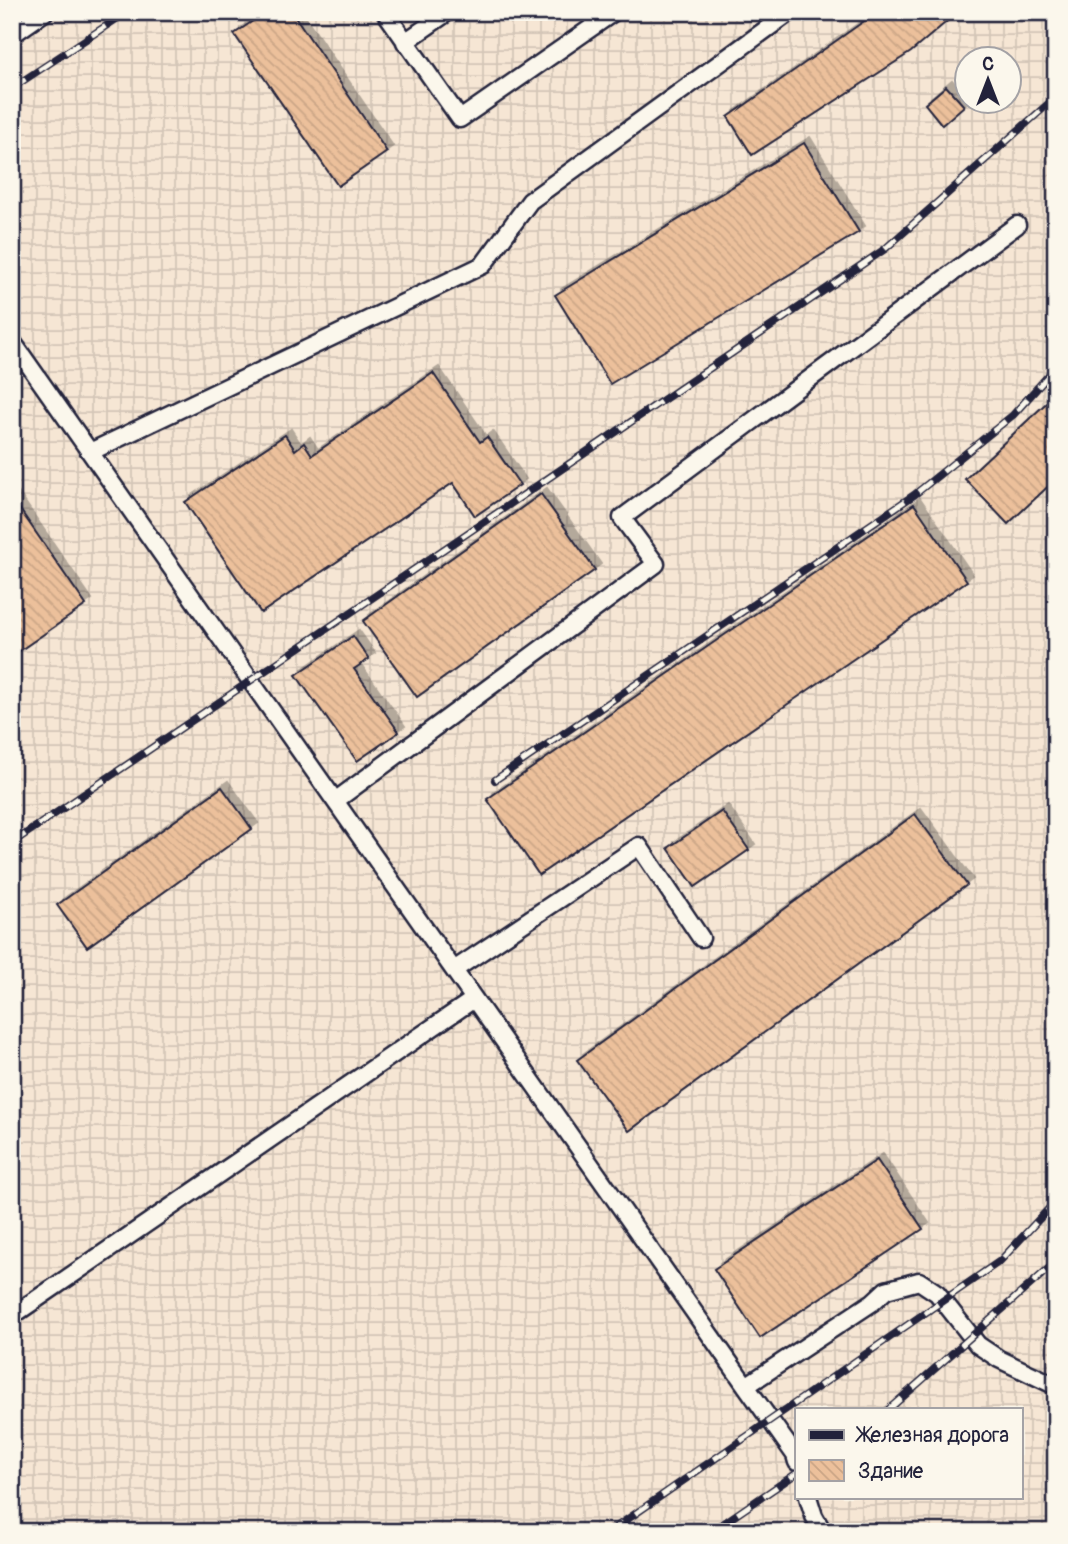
<svg xmlns="http://www.w3.org/2000/svg" width="1068" height="1544" viewBox="0 0 1068 1544" font-family="Pangolin,sans-serif">
	<style>
		.industrial { fill: url(#industrial-grid); fill-rule: evenodd }
		.building { fill: url(#building-back-hatch); stroke: #22223b; stroke-width: 2; filter: url(#shadow) }
		.lines { fill: none; stroke-linecap: round; stroke-linejoin: round }
		.service-casing { stroke: #22223b; stroke-width: 21 }
		.service { stroke: #fbf7ec; stroke-width: 16 }
		.rail-casing { stroke: #22223b; stroke-width: 8 }
		.rail { stroke: #fbf7ec; stroke-width: 5; stroke-dasharray: 16; stroke-linecap: butt }
	</style>
	<defs>
		<pattern id="industrial-grid" width="8" height="8" patternUnits="userSpaceOnUse" patternTransform="scale(1.75)"><rect width="8" height="8" fill="#f6e6d4"/><path d="M0 4h8M4 0v8" fill="none" stroke="#d3c5b7"/></pattern>
		<pattern id="building-back-hatch" width="6" height="6" patternUnits="userSpaceOnUse" patternTransform="scale(1.75)"><rect width="6" height="6" fill="#ecc09b"/><path d="M-1 5l2 2M0 0l6 6M5-1l2 2" fill="none" stroke="#caa586"/></pattern>
		<filter id="shadow"><feDropShadow dx="6" dy="-6" stdDeviation="0" flood-color="#0004"/></filter>
	</defs>
	<rect width="100%" height="100%" fill="#fbf7ec"/>
	<filter id="ink" filterUnits="userSpaceOnUse"><feTurbulence type="fractalNoise" baseFrequency=".0143" numOctaves="2"/><feDisplacementMap in="SourceGraphic" scale="14" xChannelSelector="R" yChannelSelector="G"/><feConvolveMatrix kernelMatrix="1 2 1 2 8 2 1 2 1" color-interpolation-filters="sRGB"/></filter>
	<g filter="url(#ink)">
		<path class="industrial" d="M12,12h1044v1520h-1044zM967,60h42v42h-42zM797,1409h224v88h-224z"/>
		<path class="building" d="M266,12h26l95,140 -49,34 -104,-152z
			M877,12h81l-47,40 -159,103 -24,-38z
			M946,86l18,20 -22,19 -17,-21z
			M804,143l55,89 -249,152 -55,-89z
			M433,373l47,69 7,-5 33,48 -45,31 -22,-33 -192,130 -76,-111 100,-67 10,15 9,-7 8,12z
			M1056,394v85l-48,45 -43,-45z
			M541,494l54,76 -178,127 -54,-76z
			M12,498l74,107 -74,51z
			M914,504l53,77 -428,294 -52,-76z
			M353,636l16,23 -15,10 45,63 -42,29 -61,-86z
			M222,787l30,42 -165,118 -30,-42z
			M722,811l27,39 -54,37 -27,-39z
			M915,814l52,71 -338,246 -52,-71z
			M877,1160l46,69 -163,109 -46,-69z"/>
		<g class="lines">
			<defs>
				<path id="service" d="M385,12l75,107 154,-107
					M12,35l33,-23
					M405,42l43,-30
					M12,341l734,1045 49,69 2,7
					M90,452l393,-187 47,-64 260,-189
					M335,801l321,-237 -34,-46 395,-293
					M454,970l185,-124 62,92
					M12,1316l462,-317
					M746,1386l127,-84 13,-12 33,-9 18,12 41,52 21,14 57,27
					M808,1497l6,19 9,16"/>
			</defs>
			<use href="#service" class="service-casing"/>
			<use href="#service" class="service"/>
			<defs>
				<path id="rail" d="M12,88l115,-76
					M495,780l419,-285 99,-80 43,-48
					M12,843l873,-594 171,-152
					M889,1409l167,-147
					M609,1532l391,-271 56,-60
					M711,1532l86,-59"/>
			</defs>
			<use href="#rail" class="rail-casing"/>
			<use href="#rail" class="rail"/>
		</g>
	</g>
	<rect width="1068" height="1544" fill="none" stroke="#fbf7ec" stroke-width="42"/>
	<rect x="21" y="21" width="1026" height="1502" fill="none" stroke="#22223b" stroke-width="2.5" filter="url(#ink)"/>
	<rect x="795" y="1408" width="228" height="91" fill="#fbf7ec" stroke="#a4a2a5" stroke-width="2"/>
	<rect x="809" y="1430" width="35" height="10" fill="#22223b" stroke="#a4a2a5" stroke-width="2"/>
	<text x="858" y="1442" font-size="21" fill="#22223b">Железная дорога</text>
	<rect x="809" y="1460" width="35" height="21" fill="url(#building-back-hatch)" stroke="#a4a2a5" stroke-width="2"/>
	<text x="858" y="1478" font-size="21" fill="#22223b">Здание</text>
	<g transform="translate(988 80)"><circle r="33" fill="#fbf7ec" stroke="#a4a2a5" stroke-width="2"/>
	<path d="M0-5L12 26L0 18L-12 26Z" fill="#22223b"/>
	<text y="-10" font-size="19" font-weight="bold" text-anchor="middle" fill="#22223b">С</text>
	</g>
</svg>
